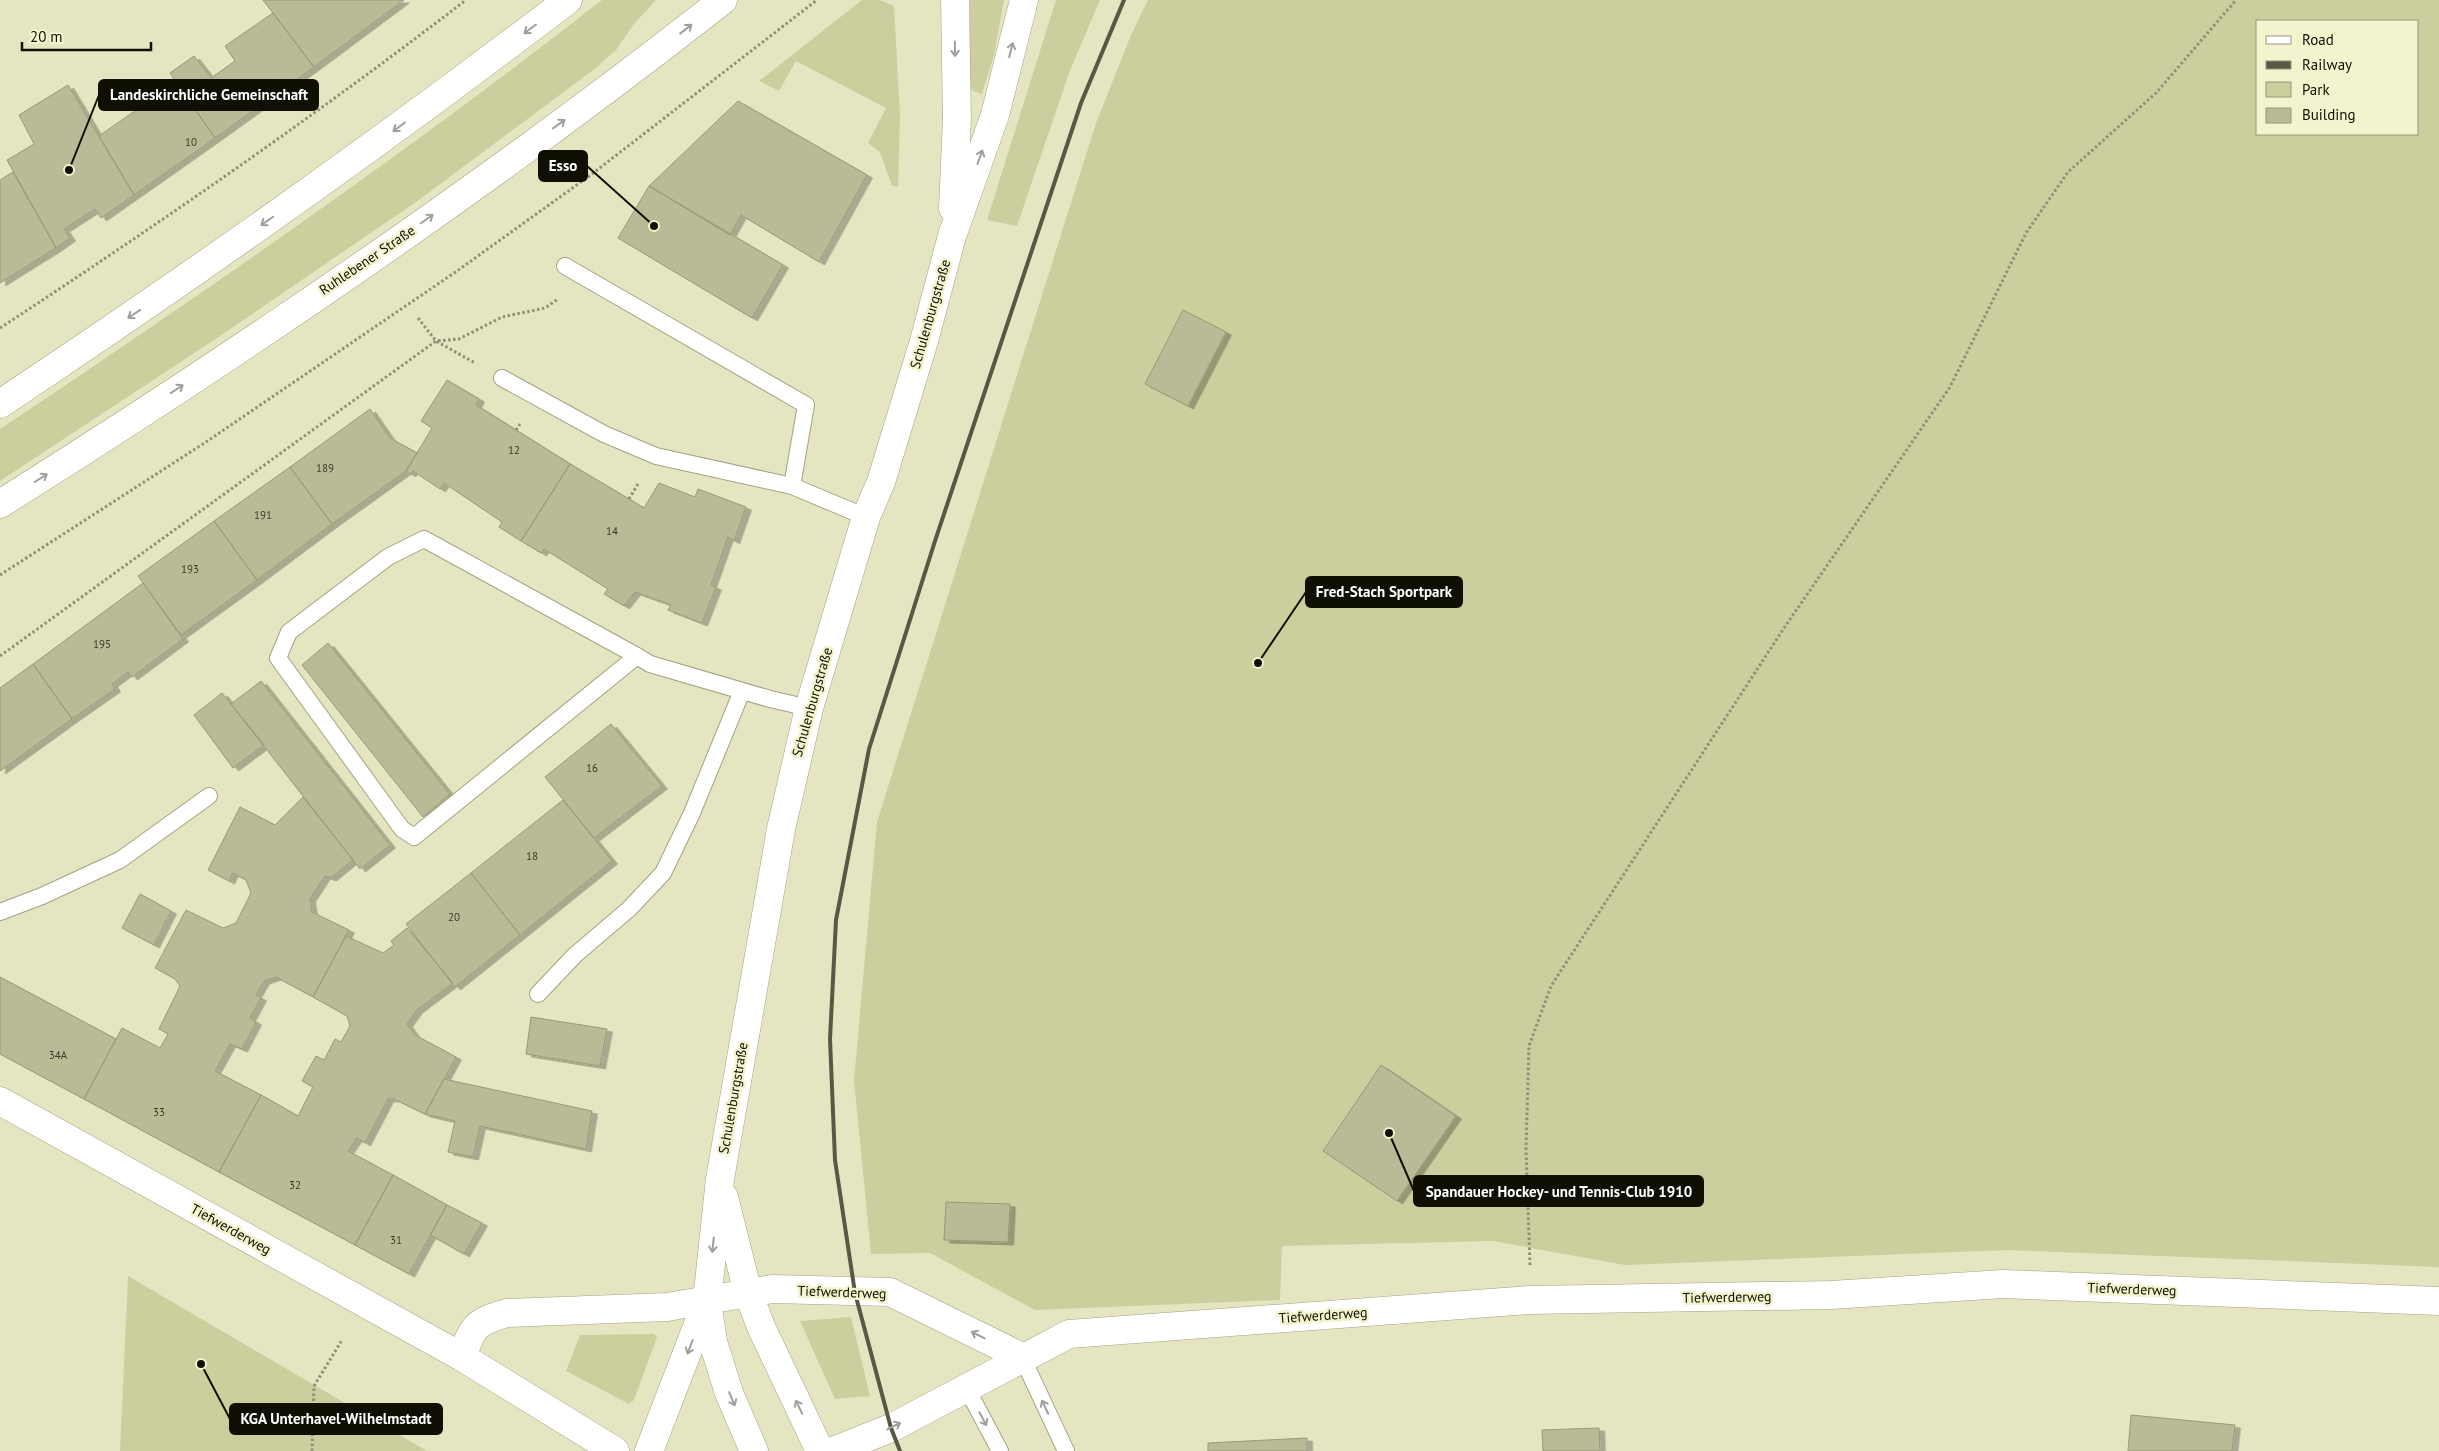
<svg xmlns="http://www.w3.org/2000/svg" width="2439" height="1451" viewBox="0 0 2439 1451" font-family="'PT Sans',sans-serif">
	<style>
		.green { fill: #cdce9e; fill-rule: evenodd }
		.building { fill: #baba96; stroke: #999976; filter: url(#shadow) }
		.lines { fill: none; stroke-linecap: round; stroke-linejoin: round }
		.service-casing { stroke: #a3a380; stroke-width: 18 }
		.minor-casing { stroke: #a3a380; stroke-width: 29 }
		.tertiary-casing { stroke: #a3a380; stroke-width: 29 }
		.secondary-casing { stroke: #a3a380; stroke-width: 29 }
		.path { stroke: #909076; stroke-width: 3; stroke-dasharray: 2.5 2.5; stroke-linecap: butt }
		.service { stroke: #fff; stroke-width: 16 }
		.minor { stroke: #fff; stroke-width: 28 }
		.tertiary { stroke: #fff; stroke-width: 28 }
		.secondary { stroke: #fff; stroke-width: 28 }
		.rail { stroke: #595844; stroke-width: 4 }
		.oneway { stroke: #9f9f9b }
		.labels { text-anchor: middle; stroke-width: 5; stroke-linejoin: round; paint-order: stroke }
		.number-label { font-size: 11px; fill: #3a3a28 }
		.street-label { font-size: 14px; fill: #100f04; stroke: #f3f3ce }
		.leader { fill: none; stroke: #100f04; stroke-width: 2 }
		.callout-dot { fill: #100f04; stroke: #f3f3ce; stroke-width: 2 }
		.callout { fill: #100f04; stroke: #100f04; stroke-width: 2 }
		.callout-label { font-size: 15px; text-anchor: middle; font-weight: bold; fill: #fff }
	</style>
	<defs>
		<filter id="shadow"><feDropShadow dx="5.5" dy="3" stdDeviation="0" flood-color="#0004"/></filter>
	</defs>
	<rect width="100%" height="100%" fill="#e5e6c1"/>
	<path class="green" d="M602,0h54l-22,24 -18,26 -19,17 -181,135 -196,134 -220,145v-52c205,-137 408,-277 602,-429z
		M862,0h18l14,6 6,109 -2,72 -6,-1 -12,-34 -12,-9 18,-35 -90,-47 -17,30 -20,-10z
		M970,0h34l-10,55 -12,39 -9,-3 -3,-3z
		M1056,0h44l-31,73 -52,153 -30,-6z
		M1148,0h1291v1267l-431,-17 -383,15 -132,-24 -211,5 -2,54 -245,10 -105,-57 -59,1 -17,-174 23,-258 218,-696 36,-91zM2258,21h160v113h-160z
		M128,1276l299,175h-307z
		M851,1317l19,79 -35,3 -35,-78z
		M654,1334l3,3 -23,63 -5,4 -63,-33 14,-36z"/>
	<path class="building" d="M263,0h141l-90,67z
		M273,13l41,54 -99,71 -45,-65 24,-17 17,22 24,-17 -10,-15z
		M176,82l39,56 -81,57 -35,-59z
		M68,85l66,110 -33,23 -6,-9 -31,20 6,9 -14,10 -49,-88 27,-16 -15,-29z
		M738,101l129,74 -48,87 -78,-47 -11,20 -81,-49z
		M13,172l43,76 -56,35v-103z
		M649,186l134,79 -31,53 -134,-80z
		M1183,310l43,22 -38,74 -43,-22z
		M447,380l32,19 -3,6 94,59 -49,77 -22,-14 3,-5 -58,-39 -4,6 -27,-18 -3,3 -4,-3 26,-43 -11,-7z
		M370,409l20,29 27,15 -11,18 -74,53 -42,-57z
		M570,464l74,44 15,-25 36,14 3,-8 48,18 -12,34 -6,-4 -17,48 5,2 -14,36 -34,-13 3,-5 -36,-13 -11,14 -20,-12 4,-5 -64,-40 -3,4 -20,-12z
		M290,467l42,57 -75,56 -43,-59z
		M214,521l43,59 -76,55 -43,-59z
		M143,583l40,56 -51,38 -4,-5 -16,12 3,5 -43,30 -39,-55z
		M328,643l122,151 -27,23 -121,-152z
		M33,664l39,55 -72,52v-83z
		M261,681l129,164 -30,24 -129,-165z
		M222,693l42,52 -31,23 -39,-53z
		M611,724l51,62 -68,52 -49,-61z
		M303,797l50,63 -22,18 -6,-2 -15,23 2,13 37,18 -36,67 -37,-20 -12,4 -8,14 5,3 -11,20 6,4 -14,27 -12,-5 -15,27 46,24 -42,77 -135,-73 38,-71 38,20 8,-14 -9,-5 21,-43 -5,-7 -20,-11 31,-58 37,18 13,-5 15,-30 -5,-13 -13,-7 -4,8 -21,-11 32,-63 35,18z
		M563,800l49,61 -92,74 -49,-62z
		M471,873l49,62 -65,52 -49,-63z
		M140,894l31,17 -17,34 -32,-17z
		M407,928l46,55 -36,27 -10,14 8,11 41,22 -31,57 -31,-15h-6l-23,44 -8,-5 -9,13 45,24 -38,70 -136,-73 42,-77 37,21 15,-29 -11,-6 14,-25 8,4 11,-21 6,3 9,-16 -3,-10 -34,-19 33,-61 37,17 11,-8 -3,-4z
		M0,977l116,62 -32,60 -84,-45z
		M531,1017l76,12 -7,37 -74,-12z
		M1381,1065l75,51 -59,85 -74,-50z
		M444,1079l148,32 -6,38 -106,-23 -7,31 -25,-5 7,-31 -30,-7z
		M393,1175l54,30 -38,69 -54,-29z
		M946,1202l64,2 -2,38 -64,-2z
		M447,1205l35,18 -18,31 -34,-19z
		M2131,1415l104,10 -3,26h-104z
		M1599,1428l1,23h-57l-1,-21z
		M1307,1438v13h-99v-8z"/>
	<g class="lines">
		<defs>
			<path id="service" d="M565,266l241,139 -14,81 74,31
				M502,378l102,56 52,22 136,30
				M637,656l-223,181 -12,-8 -124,-171 11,-26 99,-75 36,-18 213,117 13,8 120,35 39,9
				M0,912l42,-16 78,-36 89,-64
				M538,994l37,-39 54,-46 34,-36 29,-60 50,-122
				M1022,1357l44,94
				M966,1387l34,64"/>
			<path id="minor" d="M0,1101l462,256 153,94
				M462,1357c11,-31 13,-35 45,-44l160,-6 105,-18 118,3 132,65
				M649,1451l58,-150
				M833,1451l58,-23 178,-94 461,-34 301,-5 172,-11 436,17"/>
			<path id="tertiary" d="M953,208l4,-90 -2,-118
				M724,1197l24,96 14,36 58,122
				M754,1451l-25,-58 -16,-51 -6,-41 13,-122 61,-350 28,-121 57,-191 15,-35 43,-141 28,-105 43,-121 29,-115"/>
			<path id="secondary" d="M0,404c194,-129 383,-263 568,-404
				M0,504c248,-156 493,-323 723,-504"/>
		</defs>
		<use href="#service" class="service-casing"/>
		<use href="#minor" class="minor-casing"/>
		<use href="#tertiary" class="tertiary-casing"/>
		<use href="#secondary" class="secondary-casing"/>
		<path class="path" d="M418,318l18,23 39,22
			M0,328c159,-104 315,-212 466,-328
			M516,430l4,-6
			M629,499l10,-17
			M0,575l206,-133 251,-171 135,-97 225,-174
			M0,656l436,-315 23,-2 43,-22 43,-9 13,-9
			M1530,1265l-4,-115 3,-104 22,-60 233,-358 166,-241 76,-154 42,-61 88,-79 80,-93
			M312,1451l2,-65 28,-46"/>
		<use href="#service" class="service"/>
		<use href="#minor" class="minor"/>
		<use href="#tertiary" class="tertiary"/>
		<use href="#secondary" class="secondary"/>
		<path class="rail" d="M900,1451l-9,-23 -36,-135 -20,-133 -5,-121 6,-119 33,-171 66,-208 146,-438 43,-103"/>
	</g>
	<defs><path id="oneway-shaft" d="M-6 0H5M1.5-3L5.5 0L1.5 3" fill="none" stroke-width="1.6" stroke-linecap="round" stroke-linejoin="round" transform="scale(1.25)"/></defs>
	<g class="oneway">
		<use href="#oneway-shaft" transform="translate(530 29) rotate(143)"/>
		<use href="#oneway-shaft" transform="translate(686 29) rotate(-38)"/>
		<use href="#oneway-shaft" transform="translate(955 49) rotate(89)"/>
		<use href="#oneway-shaft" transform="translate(1011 50) rotate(-76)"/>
		<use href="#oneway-shaft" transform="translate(559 124) rotate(-36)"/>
		<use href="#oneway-shaft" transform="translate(399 127) rotate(143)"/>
		<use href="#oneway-shaft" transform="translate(980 157) rotate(-70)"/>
		<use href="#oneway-shaft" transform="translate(427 219) rotate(-35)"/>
		<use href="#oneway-shaft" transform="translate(267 221) rotate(145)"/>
		<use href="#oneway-shaft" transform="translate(134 314) rotate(146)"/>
		<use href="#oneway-shaft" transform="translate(177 389) rotate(-34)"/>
		<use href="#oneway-shaft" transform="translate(41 478) rotate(-32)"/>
		<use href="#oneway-shaft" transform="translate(713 1245) rotate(96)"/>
		<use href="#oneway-shaft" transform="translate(978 1335) rotate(-154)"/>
		<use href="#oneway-shaft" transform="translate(690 1347) rotate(111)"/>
		<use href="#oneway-shaft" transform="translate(732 1399) rotate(67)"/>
		<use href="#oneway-shaft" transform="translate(799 1407) rotate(-115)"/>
		<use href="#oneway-shaft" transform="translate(1045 1407) rotate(-115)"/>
		<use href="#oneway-shaft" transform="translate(983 1419) rotate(62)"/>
		<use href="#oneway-shaft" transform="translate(894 1426) rotate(-27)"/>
	</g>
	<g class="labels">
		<g class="number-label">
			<text x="191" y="146">10</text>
			<text x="514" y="454">12</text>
			<text x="325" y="472">189</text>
			<text x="263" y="519">191</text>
			<text x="612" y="535">14</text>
			<text x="190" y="573">193</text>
			<text x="102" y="648">195</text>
			<text x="592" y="772">16</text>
			<text x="532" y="860">18</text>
			<text x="454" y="921">20</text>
			<text x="58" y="1059">34A</text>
			<text x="159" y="1116">33</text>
			<text x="295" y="1189">32</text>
			<text x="396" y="1244">31</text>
		</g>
		<g class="street-label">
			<text transform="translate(367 260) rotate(-34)" y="5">Ruhlebener Straße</text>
			<text transform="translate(930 314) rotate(-74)" y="5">Schulenburgstraße</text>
			<text transform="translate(812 702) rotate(-74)" y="5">Schulenburgstraße</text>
			<text transform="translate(733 1098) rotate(-80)" y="5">Schulenburgstraße</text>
			<text transform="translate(231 1229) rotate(29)" y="5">Tiefwerderweg</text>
			<text transform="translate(2132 1289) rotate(2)" y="5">Tiefwerderweg</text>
			<text transform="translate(842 1292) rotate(2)" y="5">Tiefwerderweg</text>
			<text transform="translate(1727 1297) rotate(-1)" y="5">Tiefwerderweg</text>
			<text transform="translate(1323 1315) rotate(-4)" y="5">Tiefwerderweg</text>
		</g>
	</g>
	<path class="leader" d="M69 170L99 95M654 226L587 166M1258 663L1306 592M1389 1133L1414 1191M201 1364L230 1419"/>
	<g class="callout-dot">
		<circle cx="69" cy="170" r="5"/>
		<circle cx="654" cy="226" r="5"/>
		<circle cx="1258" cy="663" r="5"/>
		<circle cx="1389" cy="1133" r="5"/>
		<circle cx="201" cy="1364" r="5"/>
	</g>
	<g class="callout">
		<rect x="99" y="80" width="219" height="30" rx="5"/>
		<rect x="539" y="151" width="48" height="30" rx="5"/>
		<rect x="1306" y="577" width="156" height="30" rx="5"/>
		<rect x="1414" y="1176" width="289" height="30" rx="5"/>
		<rect x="230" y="1404" width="212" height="30" rx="5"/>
	</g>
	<g class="callout-label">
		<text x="209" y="100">Landeskirchliche Gemeinschaft</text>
		<text x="563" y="171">Esso</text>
		<text x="1384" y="597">Fred-Stach Sportpark</text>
		<text x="1559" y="1197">Spandauer Hockey- und Tennis-Club 1910</text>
		<text x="336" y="1424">KGA Unterhavel-Wilhelmstadt</text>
	</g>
	<rect x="2256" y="20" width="162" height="115" fill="#f3f3ce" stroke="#98987d"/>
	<rect x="2266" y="36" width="25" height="8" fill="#ffffff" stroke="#98987d"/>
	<text x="2302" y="45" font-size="15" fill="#100f04">Road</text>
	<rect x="2266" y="61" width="25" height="8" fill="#595844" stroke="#98987d"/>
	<text x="2302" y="70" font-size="15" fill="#100f04">Railway</text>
	<rect x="2266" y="82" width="25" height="15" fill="#cdce9e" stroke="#98987d"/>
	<text x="2302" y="95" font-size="15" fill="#100f04">Park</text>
	<rect x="2266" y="108" width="25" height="15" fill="#baba96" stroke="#98987d"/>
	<text x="2302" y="120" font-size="15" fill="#100f04">Building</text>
	<path d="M22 42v8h129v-8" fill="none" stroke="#100f04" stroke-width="2.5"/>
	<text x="30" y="42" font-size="15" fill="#100f04" stroke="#f3f3ce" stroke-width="4" paint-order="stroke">20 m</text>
</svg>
